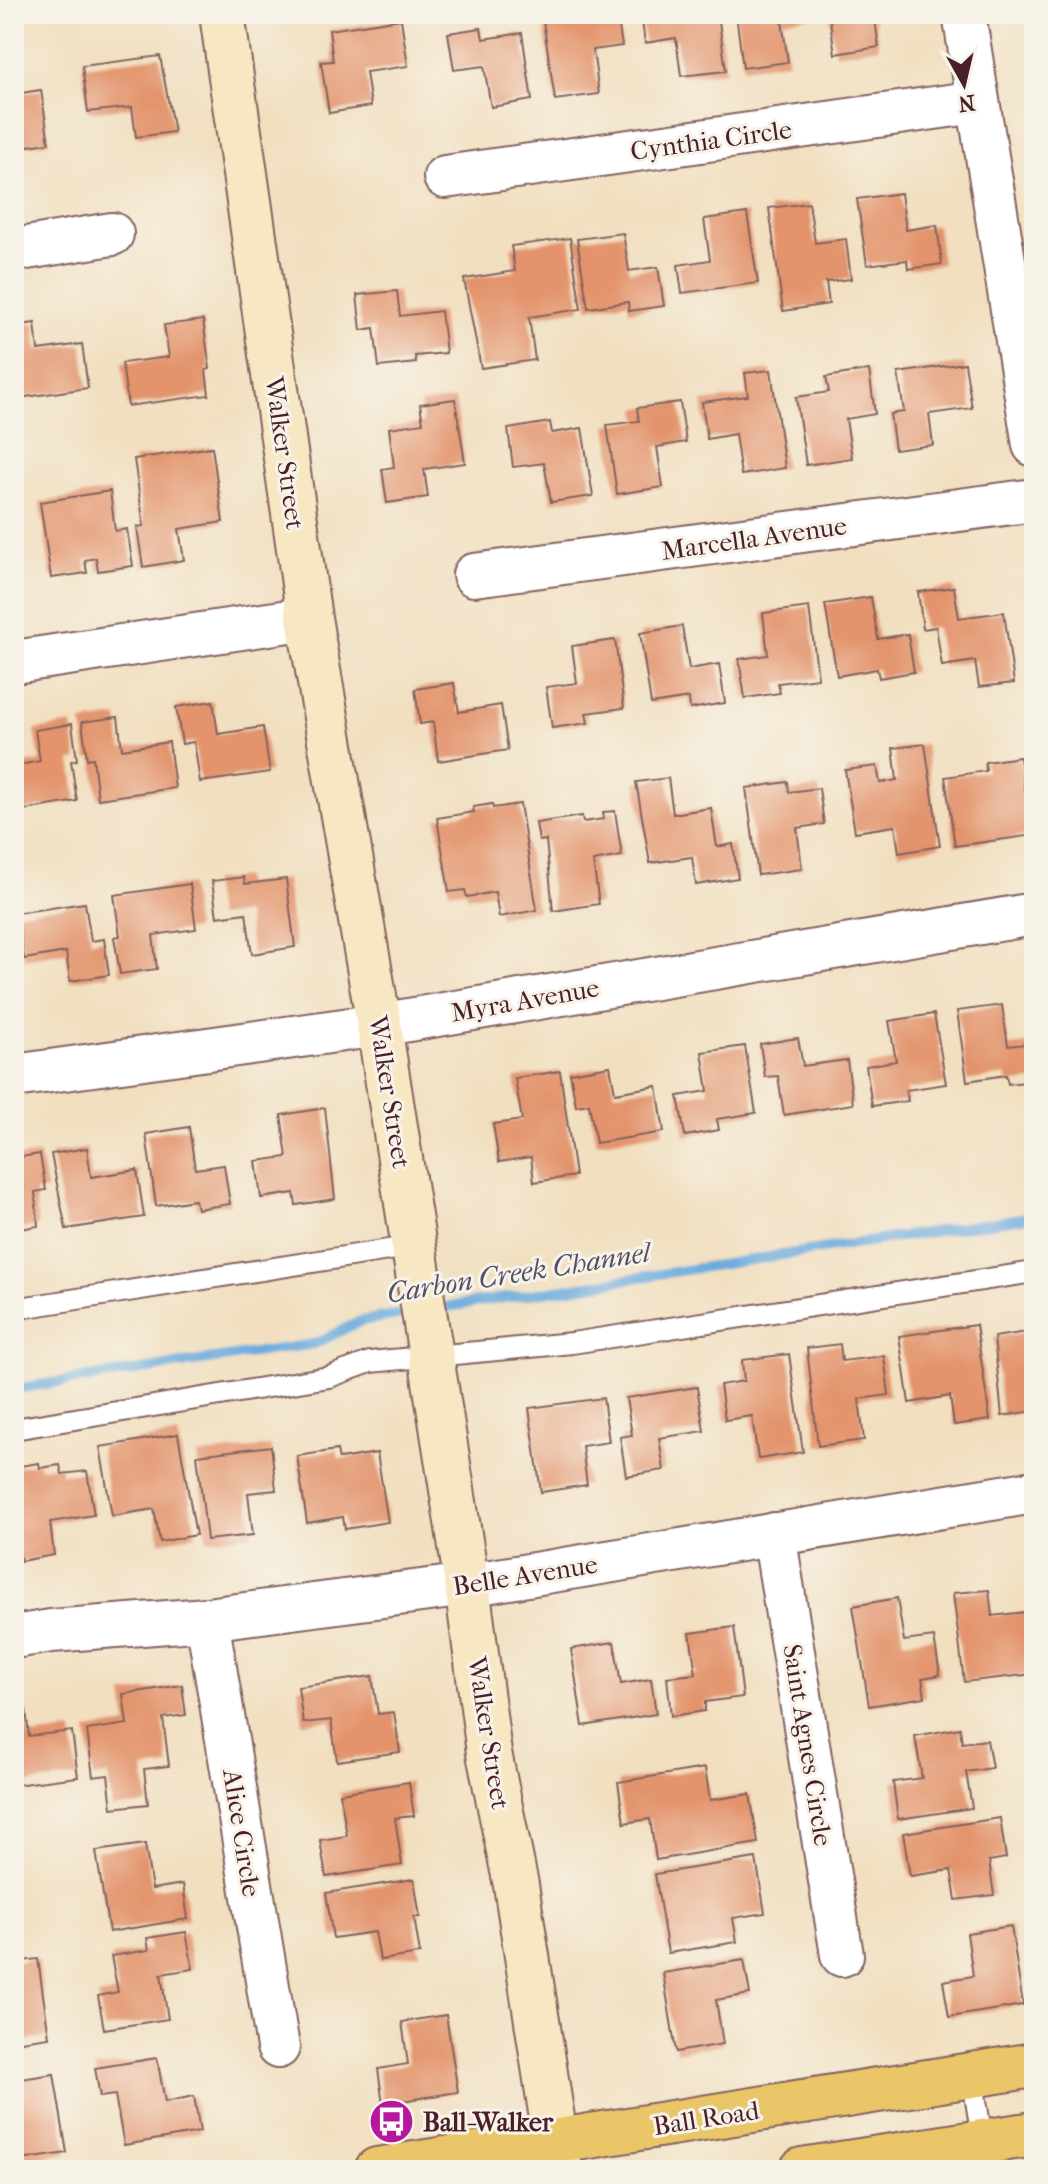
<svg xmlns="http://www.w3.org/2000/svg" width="1048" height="2184" viewBox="0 0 1048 2184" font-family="'IM FELL French Canon',serif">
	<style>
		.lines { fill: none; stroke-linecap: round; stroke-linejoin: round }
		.stream { stroke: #69aadd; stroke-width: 10 }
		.building { fill: #e3946d }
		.lane-casing { stroke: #84625f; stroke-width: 24 }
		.street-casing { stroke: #84625f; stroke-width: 46 }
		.secondary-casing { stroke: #84625f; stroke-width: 48 }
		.primary-casing { stroke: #84625f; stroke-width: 48 }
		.lane { stroke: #fff; stroke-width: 20 }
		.street { stroke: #fff; stroke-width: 42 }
		.secondary { stroke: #f7e8c3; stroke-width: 44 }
		.primary { stroke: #ebc669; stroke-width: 44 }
		.labels { text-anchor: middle; stroke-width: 6; stroke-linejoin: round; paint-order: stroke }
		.street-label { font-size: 26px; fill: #4a1f2b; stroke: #f7f3e8 }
		.poi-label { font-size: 26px; font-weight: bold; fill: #4a1f2b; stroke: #f7f3e8; text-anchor: start }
		.water-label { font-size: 28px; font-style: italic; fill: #555069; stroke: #f7f3e8 }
	</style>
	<rect width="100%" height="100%" fill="#f7f3e8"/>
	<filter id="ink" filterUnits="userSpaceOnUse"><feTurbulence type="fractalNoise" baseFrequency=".0125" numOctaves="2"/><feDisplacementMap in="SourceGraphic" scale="16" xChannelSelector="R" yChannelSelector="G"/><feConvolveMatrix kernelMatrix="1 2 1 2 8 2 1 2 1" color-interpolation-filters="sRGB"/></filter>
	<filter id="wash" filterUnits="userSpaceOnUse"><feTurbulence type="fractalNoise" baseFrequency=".006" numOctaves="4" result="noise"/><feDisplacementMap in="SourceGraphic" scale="32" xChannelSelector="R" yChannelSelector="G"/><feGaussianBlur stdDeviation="1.8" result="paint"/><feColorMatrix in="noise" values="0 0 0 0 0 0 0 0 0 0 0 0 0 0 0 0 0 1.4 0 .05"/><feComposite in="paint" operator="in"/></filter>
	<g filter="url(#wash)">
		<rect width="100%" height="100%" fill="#f1dfc0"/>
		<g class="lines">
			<path class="stream" d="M434,1309l600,-93
				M14,1389l300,-45 47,-23 54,-9"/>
		</g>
		<g id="blocks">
			<path class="building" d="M542,14h75l5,32 -29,4 6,44 -44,6z
				M641,14h77l8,57 -45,5 -5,-38 -31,5z
				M736,14h79v2l-33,5 6,41 -45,6z
				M829,14h45l5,33 -44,7z
				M401,19l7,47 -42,6 5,34 -42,7 -8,-51 12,-1 -4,-31z
				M481,28l2,11 39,-6 10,67 -41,7 -7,-41 -30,4 -6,-37z
				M160,56l14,76 -38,5 -4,-30 -44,5 -6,-46z
				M41,90l8,53 -35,5v-54z
				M901,193l5,37 31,-5 5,39 -34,5 -1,-9 -40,5 -10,-66z
				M809,203l6,40 31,-4 5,40 -25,3 3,22 -46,7 -14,-103z
				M747,213l11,70 -76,10 -4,-28 32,-5 -6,-41z
				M623,233l6,38 29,-4 6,39 -35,5 -1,-9 -40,6 -11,-69z
				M570,238l11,71 -52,8 6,43 -54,8 -17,-89 51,-8 -4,-25z
				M397,291l3,25 41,-5 5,42 -31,3 1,7 -37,4 -5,-39 -13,2 -4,-35z
				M203,320l7,49 -4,1 3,25 -81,11 -6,-43 47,-6 -5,-32z
				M35,323l3,27 44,-6 6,44 -69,10 -5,-72z
				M965,363l7,45 -43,6 4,31 -38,5 -5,-36 14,-2 -6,-39z
				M771,370l14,98 -44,7 -6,-41 -28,5 -5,-37 46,-6 -3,-23z
				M869,370l6,44 -29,5 6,39 -46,7 -10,-68 33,-5 -3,-15z
				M455,399l10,64 -41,6 4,28 -41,6 -5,-34 12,-2 -5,-39 34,-5 -3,-19z
				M680,402l6,40 -29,5 6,40 -46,7 -10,-69 32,-4 -2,-13z
				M550,422l2,11 30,-5 11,68 -42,6 -7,-39 -31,4 -5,-38z
				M212,447l11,75 -44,7 5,31 -41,7 -6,-40 7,-1 -10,-67z
				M110,491l5,40 12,-2 6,37 -35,5 -2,-13 -11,2 2,13 -36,5 -11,-76z
				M954,587l5,31 45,-6 10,71 -35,4 -4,-26 -33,5 -6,-39 -13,2 -5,-37z
				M871,597l7,42 30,-5 6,38 -35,6 -2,-9 -40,7 -12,-72z
				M809,607l9,71 -40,5 2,10 -35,5 -6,-39 29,-4 -5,-42z
				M682,626l7,43 30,-5 6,39 -35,6 -1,-11 -38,6 -11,-71z
				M615,640l9,68 -38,5 2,10 -36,5 -6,-41 31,-4 -5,-37z
				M454,683l5,29 42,-7 7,45 -70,11 -5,-39 -13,2 -5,-35z
				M213,701l5,33 45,-7 7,45 -70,10 -6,-40 -12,2 -6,-37z
				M118,717l4,32 47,-7 6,46 -77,11 -5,-41 -6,1 -5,-37z
				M72,724l5,36 -6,1 6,40 -63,11v-46l26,-5 -5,-31z
				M925,744l15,102 -41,7 -4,-27 -40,6 -10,-62 32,-4 3,17 17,-3 -4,-32z
				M1020,757l5,33 7,-1 2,46 -79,11 -10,-69 41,-6 -1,-9z
				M668,778l5,36 38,-6 6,39 16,-3 5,34 -42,7 -4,-28 -42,6 -14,-81z
				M788,782l1,10 30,-4 5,36 -27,4 5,41 -44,6 -12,-87z
				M492,804l1,4 27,-4 17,106 -38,7 -4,-25 -28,5 -2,-7 -16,2 -12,-74 37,-6 -1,-5z
				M615,811l7,45 -29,5 6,43 -46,7 -7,-71 -7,1 -3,-18 46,-7 1,6 21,-3 -1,-7z
				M244,877l1,7 41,-5 9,68 -43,7 -6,-41 -29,4 -5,-36z
				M190,884l6,45 -43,6 4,34 -37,5 -6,-37 6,-1 -6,-41z
				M85,903l6,38 13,-2 5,36 -39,6 -4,-29 -42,7 -8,-46z
				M1002,1005l6,41 26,-3v38l-26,3 -2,-9 -39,6 -10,-70z
				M934,1014l12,70 -40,6 2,11 -36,5 -6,-40 30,-5 -7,-40z
				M798,1038l5,28 44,-6 6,44 -69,11 -6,-39 -13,1 -5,-33z
				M745,1046l11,67 -39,6 2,11 -34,6 -7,-40 30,-5 -6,-39z
				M610,1066l5,27 42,-7 7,46 -68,11 -7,-39 -13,2 -6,-33z
				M560,1071l15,105 -41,6 -3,-25 -32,5 -6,-38 29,-4 -7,-42z
				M325,1108l10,91 -39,6 -2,-12 -33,5 -5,-37 31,-4 -6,-42z
				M189,1127l6,42 29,-4 6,39 -33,5 -2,-9 -39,6 -10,-72z
				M87,1148l4,29 46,-7 7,47 -78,12 -15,-75z
				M40,1154l6,36 -11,2 3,34 -24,4v-72z
				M976,1325l14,95 -36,5 -4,-29 -41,7 -10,-67z
				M1034,1331v80l-32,5 -8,-79z
				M840,1344l2,17 42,-5 5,39 -30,4 5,41 -46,6 -11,-98z
				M789,1354l14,98 -45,7 -6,-43 -27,4 -5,-35 24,-4 -2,-21z
				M697,1387l7,44 -45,7 5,32 -38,6 -6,-39 12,-2 -6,-37z
				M603,1398l6,44 -27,4 5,39 -46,7 -12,-84z
				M178,1434l18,101 -36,7 -6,-33 -42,7 -12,-69z
				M271,1446l5,44 -28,3 5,42 -46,5 -10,-85z
				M337,1450l2,9 38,-6 11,69 -43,7 -2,-12 -36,6 -10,-67z
				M39,1463l1,5 20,-3 2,9 25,-3 7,44 -44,7 4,33 -33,6 -7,-44v-50z
				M989,1590l3,26 42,-5v63l-70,8 -11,-89z
				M897,1598l7,43 30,-4 6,38 -18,3 3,19 -56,9 -16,-100z
				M734,1627l9,70 -38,5v9l-34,5 -4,-39 29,-3 -6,-41z
				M614,1642l7,42 30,-5 5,35 -73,12 -12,-77z
				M372,1676l6,38 16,-2 6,40 -63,9 -6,-41 -28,3 -5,-36z
				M182,1685l4,30 -23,3 6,48 -25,3 4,35 -36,4 -4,-33 -15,2 -6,-47 40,-6 -4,-30z
				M26,1710l3,26 43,-5 6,46 -64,8v-74z
				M960,1728l2,15 25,-3 5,28 -26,4 6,36 -74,11 -5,-37 29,-4 -7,-42z
				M705,1768l5,32 40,-6 8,49 -102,17 -6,-41 -26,4 -6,-41z
				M409,1782l5,34 -19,2 7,47 -76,12 -6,-37 27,-4 -7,-43z
				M1000,1818l6,40 -17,3 5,34 -38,5 -5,-30 -41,6 -7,-43z
				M145,1844l7,45 31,-5 5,35 -79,13 -13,-81z
				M756,1858l9,55 -32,5 4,24 -69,11 -13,-79z
				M414,1879l6,38h-6l6,37 -40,6 -5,-28 -42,6 -7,-45z
				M1011,1926l12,79 -74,12 -6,-36 30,-5 -6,-43z
				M186,1932l7,37 -32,5 7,45 -64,10 -6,-33 20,-4 -7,-36 38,-6 -2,-12z
				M38,1959l11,78 -35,5v-80z
				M744,1960l6,34 -34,6 7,44 -47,8 -13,-79z
				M446,2015l12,77 -75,12 -5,-35 30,-5 -6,-42z
				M157,2058l8,44 29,-6 6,36 -76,13 -9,-50 -15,2 -5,-29z
				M54,2074l13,79 -53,8v-81z"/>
		</g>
	</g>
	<g filter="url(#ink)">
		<use href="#blocks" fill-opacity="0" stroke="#84625f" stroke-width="2"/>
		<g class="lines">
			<defs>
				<path id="lane" d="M14,1309l400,-63
					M14,1429l315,-52 41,-15 202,-19 462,-71
					M972,2075l15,95"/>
				<path id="street" d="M964,14l70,431
					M445,177l532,-75
					M14,250l98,-16
					M474,575l560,-75
					M14,662l295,-44
					M14,1076l365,-51 655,-111
					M774,1534l68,421
					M207,1619l71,428
					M14,1637l37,-6 156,-12 260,-34 567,-93"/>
				<path id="secondary" d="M222,14l87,604 70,407 88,560 22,168 27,132 44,285"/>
				<path id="primary" d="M377,2170l657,-105
					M802,2170l232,-36"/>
			</defs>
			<use href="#lane" class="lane-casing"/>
			<use href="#street" class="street-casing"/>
			<use href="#secondary" class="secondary-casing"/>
			<use href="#primary" class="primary-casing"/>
			<use href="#lane" class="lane"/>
			<use href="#street" class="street"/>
			<use href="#secondary" class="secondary"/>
			<use href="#primary" class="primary"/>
		</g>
	</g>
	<defs>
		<symbol id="bus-disc" viewBox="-11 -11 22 22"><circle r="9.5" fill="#b5179e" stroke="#f7f3e8"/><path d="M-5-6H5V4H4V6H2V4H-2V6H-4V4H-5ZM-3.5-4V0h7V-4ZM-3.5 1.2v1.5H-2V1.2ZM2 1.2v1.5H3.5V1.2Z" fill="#fff"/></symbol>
	</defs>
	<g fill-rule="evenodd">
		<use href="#bus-disc" x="366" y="2096" width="51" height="51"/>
	</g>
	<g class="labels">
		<g class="street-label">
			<text transform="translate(711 140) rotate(-8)" y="9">Cynthia Circle</text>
			<text transform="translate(285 453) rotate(82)" y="9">Walker Street</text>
			<text transform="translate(754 538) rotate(-8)" y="9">Marcella Avenue</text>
			<text transform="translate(525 1000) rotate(-10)" y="9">Myra Avenue</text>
			<text transform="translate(390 1092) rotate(81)" y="9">Walker Street</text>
			<text transform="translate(525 1575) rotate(-9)" y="9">Belle Avenue</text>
			<text transform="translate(489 1733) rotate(81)" y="9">Walker Street</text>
			<text transform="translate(808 1745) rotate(81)" y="9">Saint Agnes Circle</text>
			<text transform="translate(242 1833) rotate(81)" y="9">Alice Circle</text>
			<text transform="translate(706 2118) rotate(-9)" y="9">Ball Road</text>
		</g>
		<g class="poi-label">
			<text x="423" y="2131">Ball-Walker</text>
		</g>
		<g class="water-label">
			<text transform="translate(518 1272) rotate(-9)" y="10">Carbon Creek Channel</text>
		</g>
	</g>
	<rect width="1048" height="2184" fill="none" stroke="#f7f3e8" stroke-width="48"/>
	<g transform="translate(964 84) rotate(172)" stroke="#f7f3e8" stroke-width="6" paint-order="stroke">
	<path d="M0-6L14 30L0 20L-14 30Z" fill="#4a1f2b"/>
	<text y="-12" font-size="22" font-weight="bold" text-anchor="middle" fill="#4a1f2b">N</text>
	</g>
</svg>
